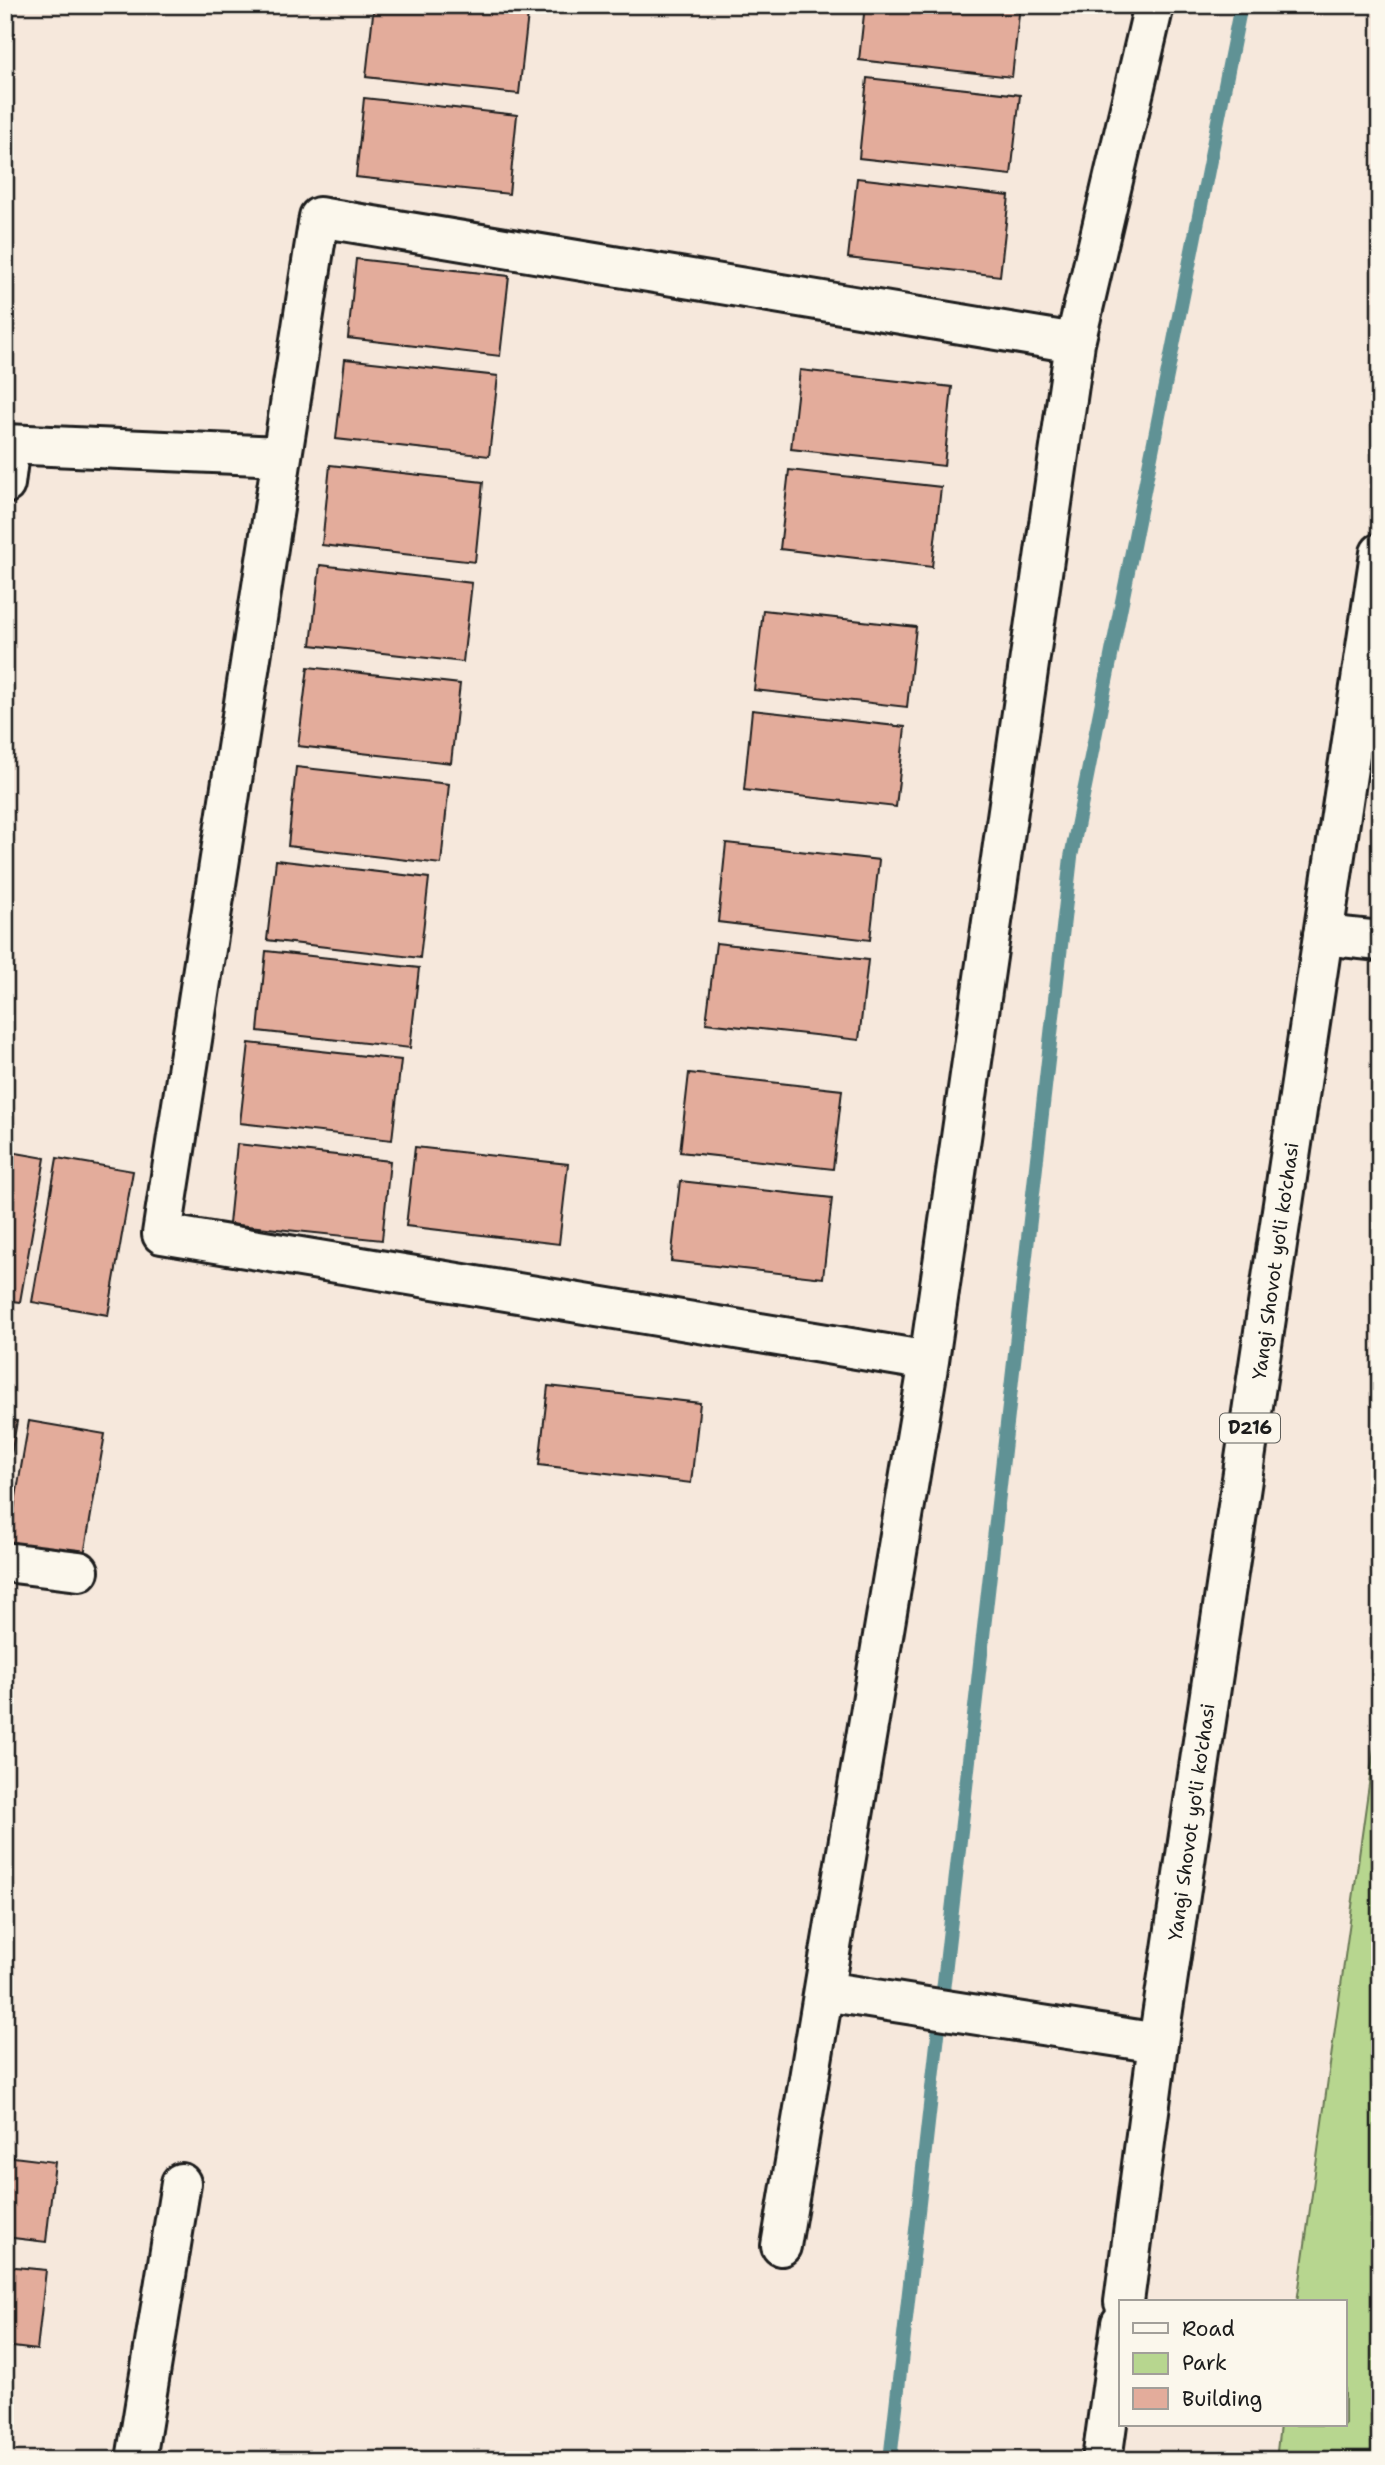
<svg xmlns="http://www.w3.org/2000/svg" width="1385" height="2465" viewBox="0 0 1385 2465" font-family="'Shantell Sans',sans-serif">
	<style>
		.green { fill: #b7d68f; stroke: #6a7956; stroke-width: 2 }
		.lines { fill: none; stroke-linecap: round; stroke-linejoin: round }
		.stream { stroke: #619295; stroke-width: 14 }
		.building { fill: #e3ac9b; stroke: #1c1c1c; stroke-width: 2 }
		.minor-casing { stroke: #1c1c1c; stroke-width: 44 }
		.major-casing { stroke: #1c1c1c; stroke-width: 44 }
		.minor { stroke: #fbf7ec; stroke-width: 38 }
		.major { stroke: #fbf7ec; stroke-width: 38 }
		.labels { text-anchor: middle; stroke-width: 5; stroke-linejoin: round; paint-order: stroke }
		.shield { fill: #fbf7ec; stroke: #5f5e5a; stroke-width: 2 }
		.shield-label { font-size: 18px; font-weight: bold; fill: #1c1c1c }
		.street-label { font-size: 19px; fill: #1c1c1c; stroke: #fbf7ec }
	</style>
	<rect width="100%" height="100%" fill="#f6e8dc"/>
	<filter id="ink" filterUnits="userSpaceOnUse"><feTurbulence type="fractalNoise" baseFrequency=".0143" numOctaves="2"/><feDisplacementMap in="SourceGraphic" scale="14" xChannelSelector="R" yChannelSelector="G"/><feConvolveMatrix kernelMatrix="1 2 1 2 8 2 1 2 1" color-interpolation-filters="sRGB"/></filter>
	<g filter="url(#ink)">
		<path class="green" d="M1380,1705v755h-104l4,-35h65v-123h-48z"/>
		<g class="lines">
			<path class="stream" d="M890,2460l181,-1603 170,-852"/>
		</g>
		<path class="building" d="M374,5h72l82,9 -9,80 -153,-17z
			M865,5h155l-8,72 -153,-17z
			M867,78l153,17 -9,80 -152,-17z
			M364,98l153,17 -8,79 -153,-17z
			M857,178l152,18 -9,80 -152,-18z
			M356,259l153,17 -9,80 -152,-18z
			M345,359l153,17 -9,80 -153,-17z
			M800,370l152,17 -8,79 -153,-17z
			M330,465l153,17 -8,80 -153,-17z
			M789,470l152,17 -9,80 -152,-18z
			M320,565l152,18 -9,79 -152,-17z
			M763,610l153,17 -9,80 -153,-17z
			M308,667l152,17 -9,79 -153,-17z
			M752,710l153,17 -9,80 -152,-17z
			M296,767l153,17 -8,80 -153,-18z
			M726,843l153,17 -9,80 -152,-18z
			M276,860l153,18 -9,80 -153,-18z
			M716,943l152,17 -9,80 -153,-17z
			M266,951l153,17 -9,80 -152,-17z
			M249,1043l152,17 -9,80 -152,-17z
			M689,1073l153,17 -9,79 -153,-17z
			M237,1144l153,17 -8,79 -153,-16z
			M415,1147l153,17 -9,80 -153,-18z
			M5,1151l40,7 -25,144 -15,-2z
			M57,1158l76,13 -25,144 -76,-13z
			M680,1181l152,17 -9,80 -152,-17z
			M548,1386l152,17 -9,80 -152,-18z
			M5,1419l12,2 -12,69z
			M29,1421l76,13 -25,144 -75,-17z
			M5,2156l50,6 -9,80 -41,-5z
			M5,2266l41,4 -9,80 -32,-4z"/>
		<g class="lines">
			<defs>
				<path id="minor" d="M5,444l277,12
					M5,484l5,-40
					M1323,935l57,6
					M929,1361l-767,-127 157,-1017 756,126
					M5,1562l74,9
					M824,1991l334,52
					M781,2246l148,-885 146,-1018 79,-338
					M136,2460l45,-277"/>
				<path id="major" d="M1124,2302l34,-259 222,-1490
					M1102,2460l19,-137"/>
			</defs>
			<use href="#minor" class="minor-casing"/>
			<use href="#major" class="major-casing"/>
			<use href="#minor" class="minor"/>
			<use href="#major" class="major"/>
		</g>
	</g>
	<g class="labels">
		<rect class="shield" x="1220" y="1413.5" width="60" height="29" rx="5"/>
		<g class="shield-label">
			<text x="1250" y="1434">D216</text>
		</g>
		<g class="street-label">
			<text transform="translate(1275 1261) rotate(-82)" y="7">Yangi Shovot yo'li ko'chasi</text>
			<text transform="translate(1191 1822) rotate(-82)" y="7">Yangi Shovot yo'li ko'chasi</text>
		</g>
	</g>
	<rect width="1385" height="2465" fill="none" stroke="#fbf7ec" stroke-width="28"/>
	<rect x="14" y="14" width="1357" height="2437" fill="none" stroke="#1c1c1c" stroke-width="2.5" filter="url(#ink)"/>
	<rect x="1119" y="2300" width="228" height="126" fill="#fbf7ec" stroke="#a29f99" stroke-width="2"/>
	<rect x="1133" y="2323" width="35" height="10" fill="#fbf7ec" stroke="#a29f99" stroke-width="2"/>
	<text x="1182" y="2336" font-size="21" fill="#1c1c1c">Road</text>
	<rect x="1133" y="2353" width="35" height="21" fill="#b7d68f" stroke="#a29f99" stroke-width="2"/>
	<text x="1182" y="2370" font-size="21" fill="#1c1c1c">Park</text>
	<rect x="1133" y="2388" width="35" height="21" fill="#e3ac9b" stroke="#a29f99" stroke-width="2"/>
	<text x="1182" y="2406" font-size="21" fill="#1c1c1c">Building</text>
</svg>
